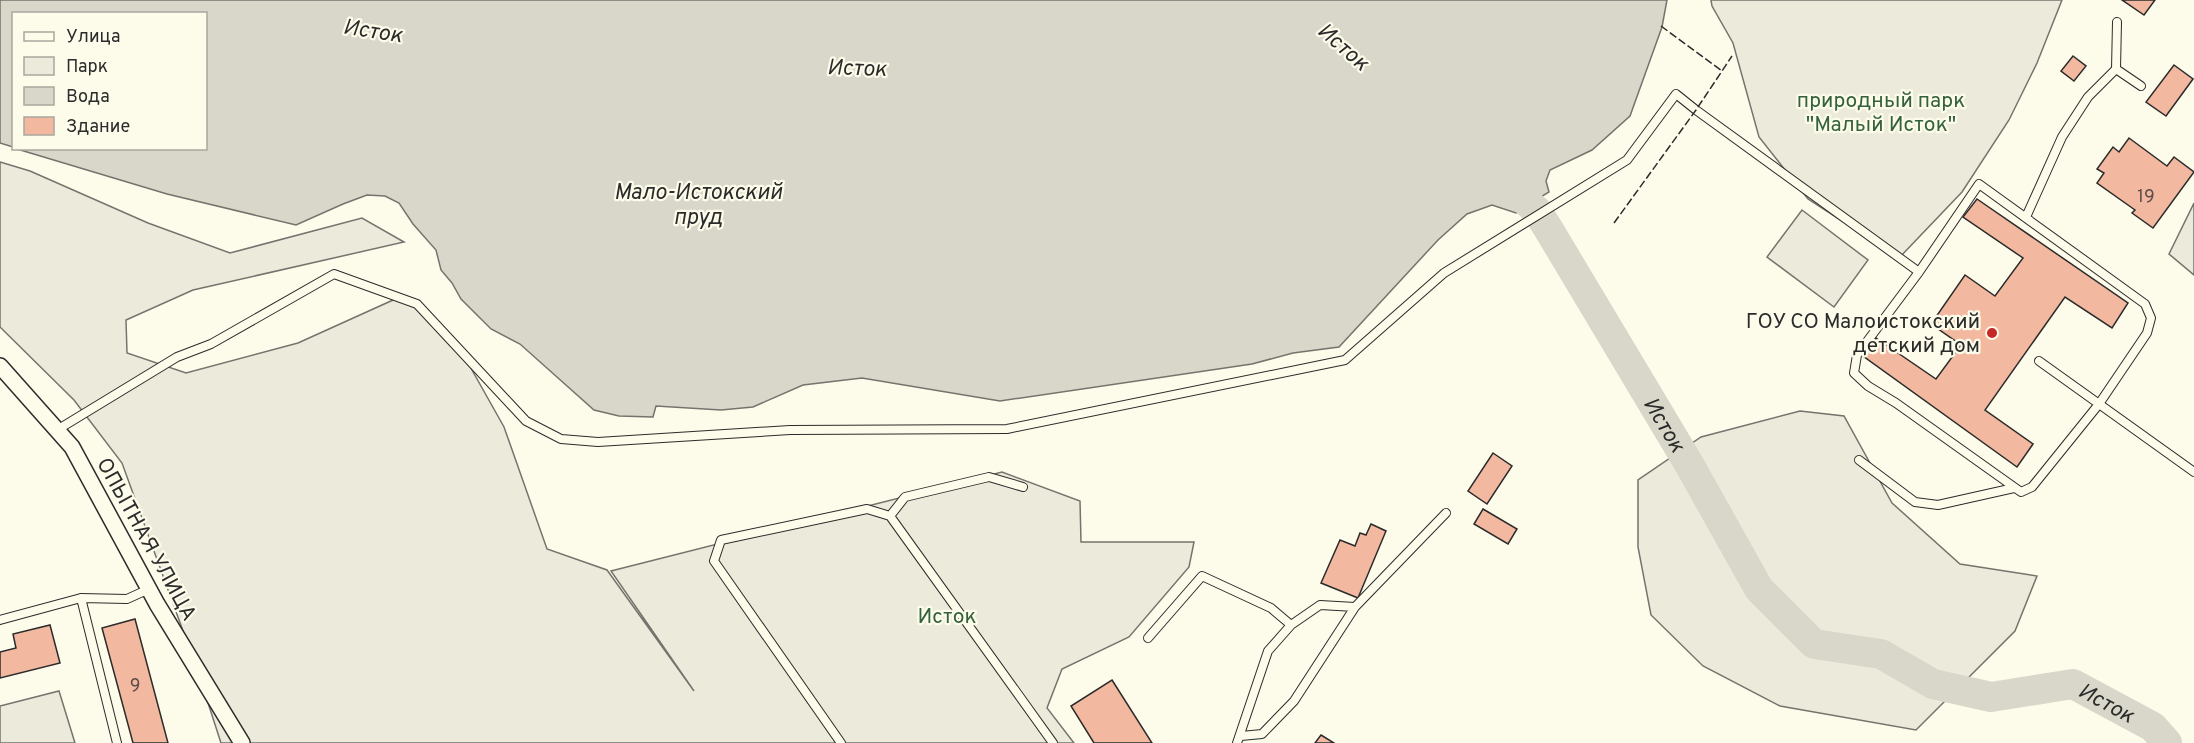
<svg xmlns="http://www.w3.org/2000/svg" width="2194" height="743" viewBox="0 0 2194 743" font-family="Overpass,sans-serif">
	<style>
		.green { fill: #ecebdb; stroke: #74746e; stroke-width: 1.5 }
		.water { fill: #d8d7c9; stroke: #74746e; stroke-width: 1.5 }
		.lines { fill: none; stroke-linecap: round; stroke-linejoin: round }
		.river { stroke: #d8d7c9; stroke-width: 30 }
		.building { fill: #f2b8a0; stroke: #2b2b2b; stroke-width: 1.5 }
		.service-casing { stroke: #2b2b2b; stroke-width: 10 }
		.minor-casing { stroke: #2b2b2b; stroke-width: 18 }
		.service { stroke: #fdfbea; stroke-width: 8 }
		.minor { stroke: #fdfbea; stroke-width: 15 }
		.fence { stroke: #2b2b2b; stroke-width: 1.5; stroke-dasharray: 8 3; stroke-linecap: butt }
		.poi-dot { fill: #c62828; stroke: #fdfbea; stroke-width: 2 }
		.labels { text-anchor: middle; stroke-width: 4.5; stroke-linejoin: round; paint-order: stroke }
		.number-label { font-size: 18px; fill: #5d4e48 }
		.park-label { font-size: 21px; fill: #34623c; stroke: #fdfbea }
		.poi-label { font-size: 21px; fill: #2b2b2b; stroke: #fdfbea; text-anchor: end }
		.street-label { font-size: 21px; fill: #2b2b2b; stroke: #fdfbea }
		.water-label { font-size: 22px; font-style: italic; fill: #2b2b2b; stroke: #fdfbea }
	</style>
	<rect width="100%" height="100%" fill="#fdfbea"/>
	<path class="green" d="M1711,0h351l-25,63 -28,57 -47,72 -63,66 -91,-59 -49,-62 -26,-94 -21,-37z
		M0,162l30,9 118,52 82,30 132,-35 42,24 -211,48 -67,30 1,33 59,20 112,-30 104,-47 57,51 45,80 43,122 60,21 87,121 -83,-120 391,-99 78,29 1,41h113l-5,25 -60,70 -67,32 -15,39 27,35h-853l-22,-68 -77,-212 -48,-63 -74,-73z
		M2194,203v72l-25,-21z
		M1802,210l66,50 -34,47 -67,-50z
		M1800,411l44,5 48,87 68,61 77,12 -22,55 -99,99 -136,-24 -77,-40 -52,-51 -13,-68v-67l63,-43z
		M59,691l16,52h-75v-37z"/>
	<path class="water" d="M0,0h1667l-5,27 -32,89 -38,34 -42,20 -4,11 3,11 -13,8 5,8 -8,6 -5,-7 -12,6 -24,-8 -25,9 -29,26 -99,107 -46,6 -41,11 -252,37 -138,-23 -59,7 -50,22 -32,3 -65,-4 -3,11 -34,-1 -25,-6 -74,-66 -29,-15 -30,-30 -9,-16 -11,-13 -5,-20 -23,-26 -14,-21 -14,-7 -18,-1 -24,9 -47,21 -129,-31 -150,-45 189,-1v-134h-192l-1,133 -13,-4z"/>
	<g class="lines">
		<path class="river" id="s1" d="M1514,190l23,21 12,19 140,234 70,125 55,55 67,10 52,30 58,13 82,-13 80,43 14,16"/>
	</g>
	<path class="building" d="M2122,0h33l-11,15z
		M2073,56l13,10 -12,15 -13,-10z
		M2174,65l19,14 -27,37 -20,-14z
		M2129,138l38,28 7,-9 20,15 -41,56 -21,-15 3,-3 -38,-27 7,-10 -7,-4 16,-22 6,5z
		M1977,199l151,104 -16,25 -47,-31 -80,113 48,34 -16,23 -154,-111 13,-18 60,41 25,-34 -30,-21 34,-49 30,21 28,-38 -60,-41z
		M1493,453l19,13 -25,38 -19,-13z
		M1483,509l34,20 -9,15 -34,-20z
		M1371,524l15,7 -28,67 -37,-15 19,-43 15,6 5,-13 6,2z
		M135,619l33,124h-35l-31,-115z
		M50,625l10,38 -60,15v-26l16,-4 -3,-14z
		M1112,680l40,63h-58l-23,-37z
		M1321,735l13,8h-19z"/>
	<g class="lines">
		<defs>
			<path id="service" d="M2116,69l25,17
				M1979,184l166,120 6,14 -4,15 -48,71 -67,83 -11,5 -125,-89 -28,-17 -14,-13 3,-18 62,-83z
				M2026,217l36,-80 26,-40 28,-28 1,-47
				M2039,361l155,111
				M57,430l120,-73 34,-13 123,-70 83,30 109,117 35,18 37,3 192,-12 217,-1 338,-69 99,-87 183,-113 49,-66 20,16 223,162
				M1859,460l56,42 23,3 76,-17
				M890,516l163,227
				M81,598l46,1 22,-10
				M0,620l81,-22 36,145
				M1148,638l54,-62 69,32 20,17
				M1241,736l21,-2 32,-33 61,-94
				M841,743l-127,-182 7,-21 146,-31 23,7 15,-19 84,-20 34,10
				M1237,743l31,-92 23,-26 29,-20 35,2 91,-94"/>
			<path id="minor" d="M0,366l72,81 85,157 85,139"/>
		</defs>
		<use href="#service" class="service-casing"/>
		<use href="#minor" class="minor-casing"/>
		<use href="#service" class="service"/>
		<use href="#minor" class="minor"/>
		<path class="fence" d="M1661,26l61,45
			M1614,223l82,-113 36,-54"/>
	</g>
	<circle class="poi-dot" cx="1992" cy="333" r="6"/>
	<g class="labels">
		<g class="number-label">
			<text x="2146" y="202">19</text>
			<text x="135" y="691">9</text>
		</g>
		<g class="park-label">
			<text x="1881" y="107">природный парк<tspan x="1881" dy="24">"Малый Исток"</tspan></text>
			<text x="947" y="623">Исток</text>
		</g>
		<g class="poi-label">
			<text x="1980" y="328">ГОУ СО Малоистокский<tspan x="1980" dy="24">детский дом</tspan></text>
		</g>
		<g class="street-label">
			<text transform="translate(147 539) rotate(61)" y="7">ОПЫТНАЯ УЛИЦА</text>
		</g>
		<g class="water-label">
			<text transform="translate(373 30) rotate(9)" y="8">Исток</text>
			<text transform="translate(1344 46) rotate(41)" y="8">Исток</text>
			<text transform="translate(857 67) rotate(2)" y="8">Исток</text>
			<text x="698" y="199">Мало-Истокский<tspan x="698" dy="25">пруд</tspan></text>
			<text dy="8" stroke="none"><textPath href="#s1" startOffset="280">Исток</textPath></text>
			<text dy="8" stroke="none"><textPath href="#s1" startOffset="856">Исток</textPath></text>
		</g>
	</g>
	<rect x="12" y="12" width="195" height="138" fill="#fdfbea" stroke="#a9a89e" stroke-width="1.5"/>
	<rect x="24" y="32" width="30" height="9" fill="#fdfbea" stroke="#a9a89e" stroke-width="1.5"/>
	<text x="66" y="42" font-size="18" fill="#2b2b2b">Улица</text>
	<rect x="24" y="57" width="30" height="18" fill="#ecebdb" stroke="#a9a89e" stroke-width="1.5"/>
	<text x="66" y="72" font-size="18" fill="#2b2b2b">Парк</text>
	<rect x="24" y="87" width="30" height="18" fill="#d8d7c9" stroke="#a9a89e" stroke-width="1.5"/>
	<text x="66" y="102" font-size="18" fill="#2b2b2b">Вода</text>
	<rect x="24" y="117" width="30" height="18" fill="#f2b8a0" stroke="#a9a89e" stroke-width="1.5"/>
	<text x="66" y="132" font-size="18" fill="#2b2b2b">Здание</text>
</svg>
